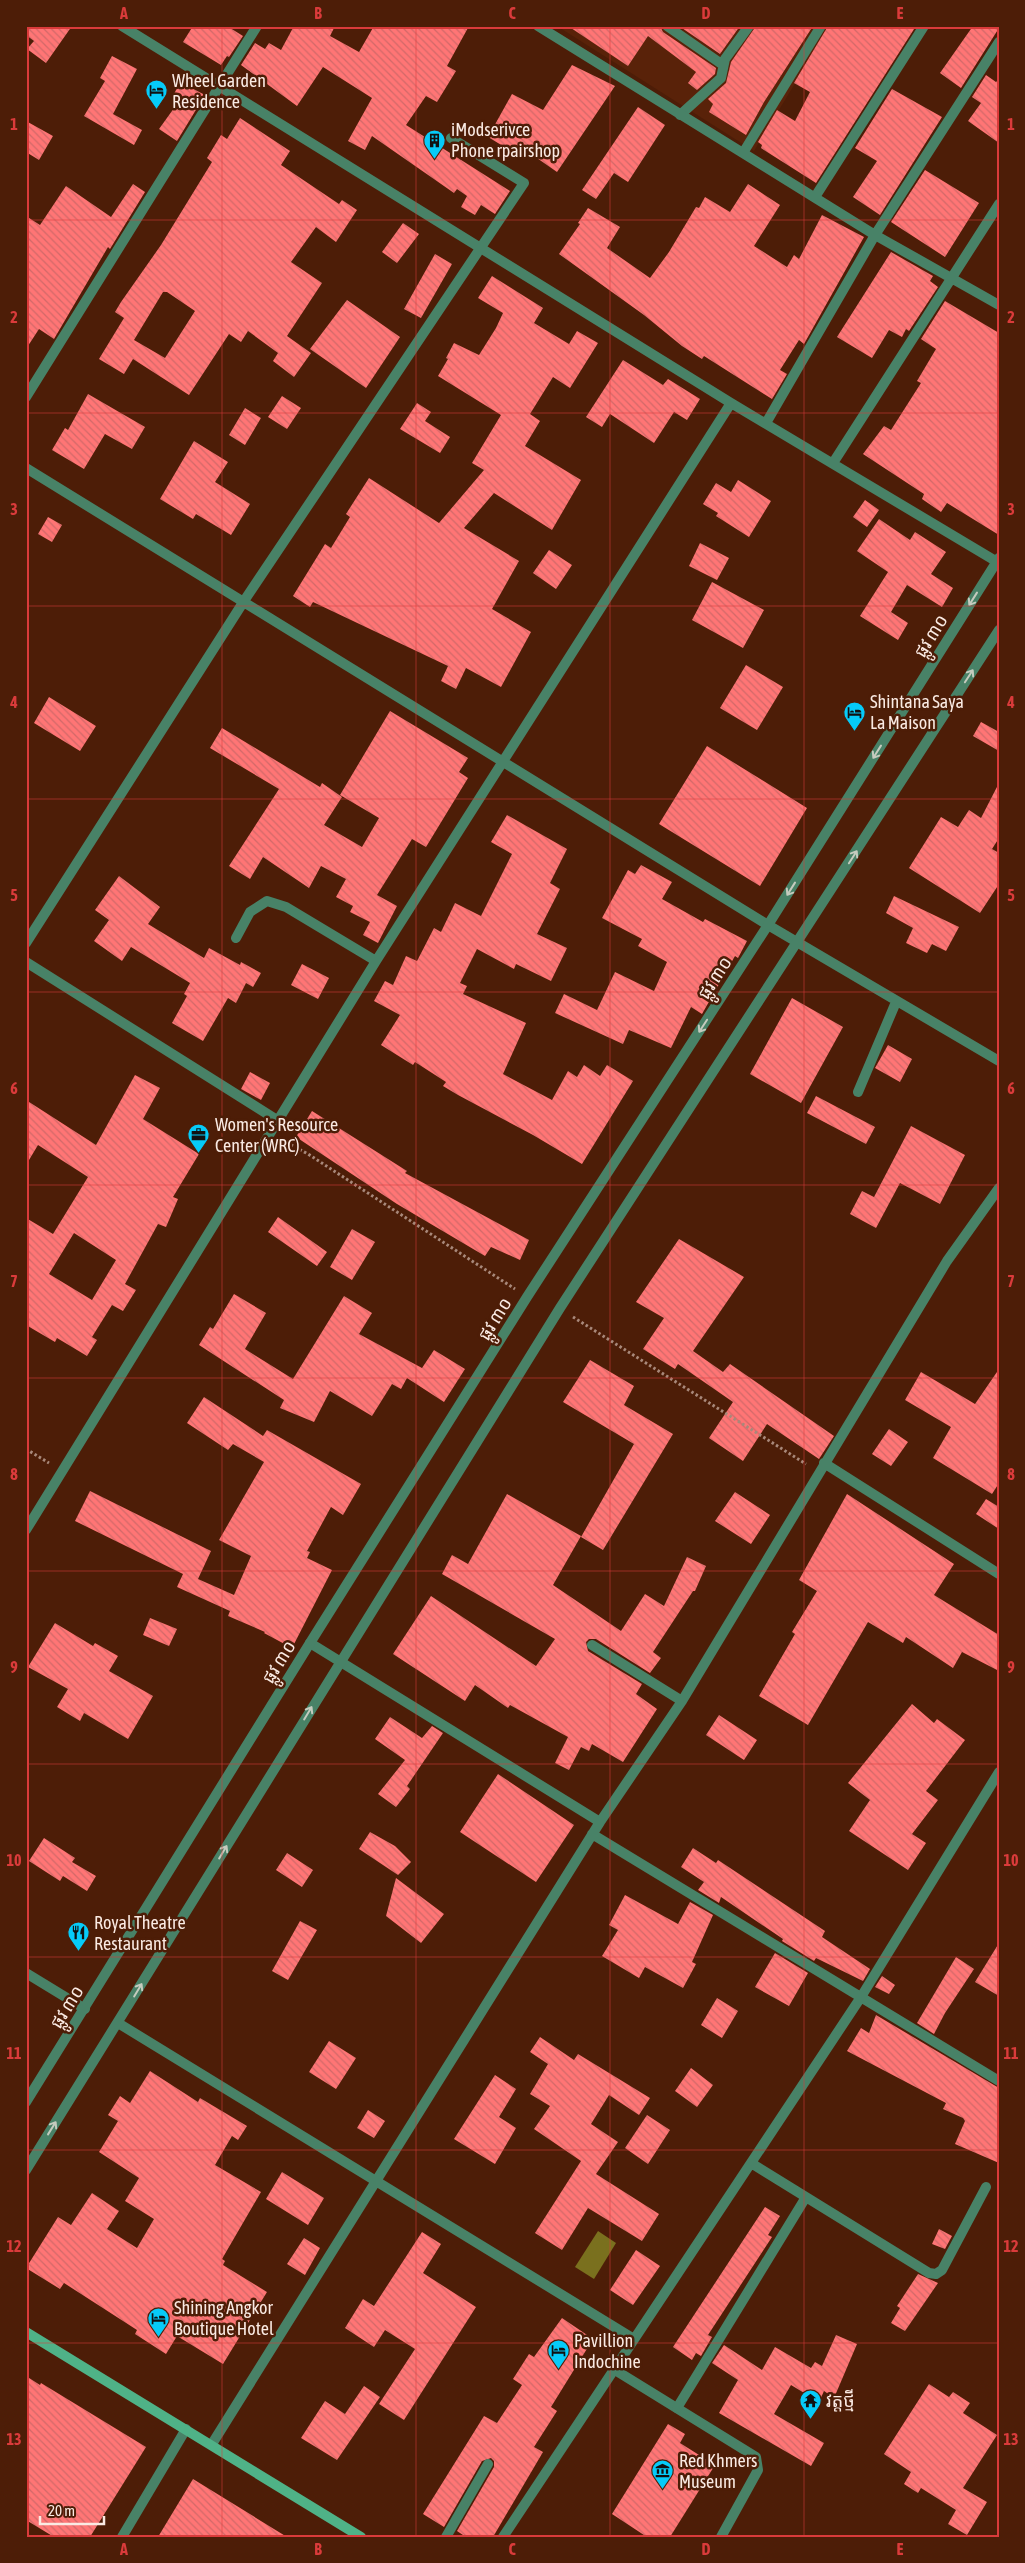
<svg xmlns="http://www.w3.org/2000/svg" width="1025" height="2563" viewBox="0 0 1025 2563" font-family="'Asap Condensed','Noto Sans Khmer',sans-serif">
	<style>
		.built { fill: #592209 }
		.water { fill: #7a701e }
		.building { fill: url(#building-back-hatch); fill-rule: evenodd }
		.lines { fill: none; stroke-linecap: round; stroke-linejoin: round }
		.path { stroke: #a8887a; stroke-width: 3; stroke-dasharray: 2.5 2.5; stroke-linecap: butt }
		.service { stroke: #488267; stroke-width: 10 }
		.minor { stroke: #488267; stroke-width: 10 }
		.tertiary { stroke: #488267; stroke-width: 10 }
		.secondary { stroke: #4fb287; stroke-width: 10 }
		.oneway { stroke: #c5cbbe }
		.grid { fill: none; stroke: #da3b3b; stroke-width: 1; stroke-opacity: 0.55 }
		.labels { text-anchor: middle; stroke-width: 5; stroke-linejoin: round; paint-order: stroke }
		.poi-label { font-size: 18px; fill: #faeae3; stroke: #4d1d07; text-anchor: start }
		.street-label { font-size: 18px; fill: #faeae3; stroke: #4d1d07 }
		.neatline { fill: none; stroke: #da3b3b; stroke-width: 2 }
		.grid-label { font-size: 16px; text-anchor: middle; font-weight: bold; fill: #da3b3b }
	</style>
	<defs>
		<pattern id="building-back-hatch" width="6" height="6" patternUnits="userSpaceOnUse" patternTransform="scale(1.25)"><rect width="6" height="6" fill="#ff7575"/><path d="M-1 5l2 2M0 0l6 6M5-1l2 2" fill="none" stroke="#d26969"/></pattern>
	</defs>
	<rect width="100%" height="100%" fill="#4d1d07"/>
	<path class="built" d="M557,26h273l-76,125z"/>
	<path class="water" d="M598,2231l18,12 -22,36 -19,-12z"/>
	<path class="building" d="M26,26h46l-26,37 -19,-14 7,-8 -8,-6z
		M193,26h34l16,10 -14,21 -2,-1 -6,9 -38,-23z
		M294,26h41l-5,10 29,16 15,-26h95l-22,40 9,5 -19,31 -11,-6 -20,29 104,66 -15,23 -14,-9 -6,10 -14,-8 6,-11 -10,-7 -3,4 -82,-57 -7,14 -17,-9 24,-43 -49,-31 -26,39 -56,-41 14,-22 10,6 4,-6 12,7z
		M568,26h92l3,6 53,36 -1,6 -18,16 -9,-7 8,-11 -48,-36 -20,30z
		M679,26h61l-20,28z
		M756,26h57l-49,76 -18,33 -37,-23 4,-8 -5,-5 18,-16 5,-21z
		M828,26h88l-100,157 -55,-35 1,-3 -4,-3 19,-32 18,11 15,-29 -16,-9z
		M973,26l26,2 -38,60 -21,-15z
		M112,56l25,13 -24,45 29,16 -8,15 -50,-29 21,-35 -5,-3z
		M572,65l43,21 -58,86 -23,-16 -1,2 -17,-11 -3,5 -25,-15 24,-43 31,16z
		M986,75l10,7 3,-3v64l-31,-22 13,-18 -9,-6z
		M180,82l25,13 -28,46 -18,-12 18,-25 -6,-4z
		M892,89l50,28 -62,98 -27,-18 24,-36 -22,-13z
		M638,107l27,18 -37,57 -14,-9 -18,26 -14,-9z
		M240,118l50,33 -9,14 58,39 3,-4 15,10 -21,32 -20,-15 -25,35 31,21 -35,53 24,17 -17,24 -21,-16 5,-8 -30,-22 -7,11 -12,-8 -40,61 -56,-36 -9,15 -25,-15 25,-41 -9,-6 6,-10 40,-57 51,-83 -5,-4 14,-23 6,4zM163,292h4l28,19 -30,47 -31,-18z
		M26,121l27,15 -14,24 -13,-8z
		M925,170l54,33 -34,54 -54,-35z
		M133,184l12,8 -35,57 -2,-2 -54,92 -15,-10 -13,20v-133l14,9 26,-39 45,31z
		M748,184l32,21 -26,41 33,21 7,-12 5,4 23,-44 42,22 -60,107 -5,-4 -19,30 7,4 -15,25 -68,-43 -2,3 -20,-13 -38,-31 -85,-61 21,-30 -2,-1 10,-15 32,19 -13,21 43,30 19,-26 27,-45 3,1 6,-11 25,15z
		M403,223l16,11 -22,29 -15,-11z
		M891,252l42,24 -3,5 8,6 -29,44 -3,-2 -4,8 -13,-7 -17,28 -35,-21z
		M435,254l17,10 -31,54 -17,-9z
		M492,276l51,32 -9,15 35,21 8,-13 21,12 -28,45 -17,-11 -23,37 10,7 -15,25 56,34 -29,50 -58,-37 -30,35 55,33 -27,48 39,23 -30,55 -35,-19 -10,21 -15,-8 7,-15 -135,-64 -3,5 -17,-11 32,-52 6,4 19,-31 -4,-3 23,-36 70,45 45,-53 -12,-7 29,-48 -63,-39 10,-17 -2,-1 8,-15 25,12 17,-27 7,-15 -25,-15z
		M347,300l53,37 -34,51 -56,-39z
		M945,301l54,32v202l-52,-32 -6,9 -19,-13 2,-5 -61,-40 21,-28 7,4 30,-47 -4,-2 19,-32 -15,-10z
		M623,360l40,25 5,-6 32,20 -13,21 -13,-8 -20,31 -44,-29 -8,13 -16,-10z
		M88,394l57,33 -13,22 -27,-15 -21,35 -32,-19 13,-22 3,2z
		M282,396l19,12 -14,21 -19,-12z
		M417,403l14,9 -6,9 25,16 -10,16 -40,-24z
		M245,408l16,10 -16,27 -16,-10z
		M194,441l34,21 -13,20 35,22 -19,31 -35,-21 -3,5 -33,-20z
		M738,480l33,21 -22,36 -33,-21 2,-3 -15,-9 13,-21 15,9z
		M865,500l14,10 -12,17 -14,-10z
		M48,517l14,8 -10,17 -14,-8z
		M879,519l31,21 5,-8 31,20 -15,22 22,14 -11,19 -35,-22 -16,27 17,11 -10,17 -38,-24 28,-44 -31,-21z
		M700,543l29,15 -12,22 -28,-14z
		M549,550l23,15 -16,24 -23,-16z
		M712,582l52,28 -21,38 -51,-28z
		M746,665l37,22 -26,43 -37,-22z
		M49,697l47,29 -16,25 -46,-28z
		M390,711l78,47 -9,14 9,6 -42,69 -14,-8 -35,56 20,11 -19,37 -15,-8 7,-13 -20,-10 3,-6 -17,-9 10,-18 -25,-13 -12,22 -46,-31 -13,22 -21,-13 50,-77 -69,-41 12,-20 98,59 2,-4 20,14 -18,28 38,22 17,-29 -39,-23z
		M981,722l18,10v19l-26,-15z
		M707,746l100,62 -47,78 -101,-62z
		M999,783v55l-7,11 7,4v31l-19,29 -71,-45 32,-51 17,10 11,-17 12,8z
		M507,815l60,34 -17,34 10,6 -23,45 30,14 -16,33 -35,-17 -2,5 -37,-20 -17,34 7,3 -4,8 63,29 -23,51 49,26 16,-29 9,6 7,-12 16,11 7,-11 26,16 -51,83 -49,-29 -75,-40 -15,-9 3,-4 -31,-20 -2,3 -32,-20 19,-30 -26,-14 11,-20 8,4 13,-29 11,5 17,-33 7,4 14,-29 26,13 31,-62 -21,-12z
		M641,865l31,17 -10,17 41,23 2,-3 42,22 -9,17 -3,-2 -33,58 -11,-7 -20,41 -42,-18 -6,14 -68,-31 9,-19 33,16 18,-38 39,19 13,-29 -29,-16 4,-7 -40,-21 26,-48 7,4z
		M119,876l41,31 -12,17 56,34 5,-10 31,17 1,-3 20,11 -8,14 -7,-4 -10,20 -8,-5 -25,43 -31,-18 15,-27 -3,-2 6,-11 -59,-36 -9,14 -28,-20 15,-21 -14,-10z
		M894,896l65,31 -13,24 -14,-7 -5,9 -21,-10 7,-15 -27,-15z
		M302,964l27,14 -11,21 -27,-14z
		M792,998l51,29 -42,76 -51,-29z
		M888,1045l24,14 -12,23 -25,-14z
		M250,1072l20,11 -9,17 -20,-11z
		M135,1075l25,13 -17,31 56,35 -26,43 5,2 -12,28 -8,-3 -33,60 11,6 -13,21 -11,-6 -20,32 5,3 -10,16 -30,-18 -2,4 -29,-17v-107l27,16 35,-57 -50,-32 -12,20v-65l70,45zM74,1233l42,27 -24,40 -43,-26z
		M816,1096l59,31 -9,17 -59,-31z
		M312,1111l95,60 -2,2 124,67 -9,20 -29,-13 -6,9 -88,-52 -101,-67z
		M911,1126l54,29 -25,49 -40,-21 -24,45 -26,-14 12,-23 12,6z
		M278,1217l49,35 -10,14 -49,-34z
		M352,1229l23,13 -23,38 -22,-13z
		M679,1239l65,38 -51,74 30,21 7,-8 104,72 -15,23 -52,-35 -24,37 -34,-23 24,-36 -55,-38 -3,5 -32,-20 21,-31 -28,-16z
		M234,1294l32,19 -21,36 48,30 51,-83 28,17 -13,21 63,34 12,-18 31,19 -21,33 -37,-24 -6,11 -9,-5 -20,32 -42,-25 -16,31 -34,-14 4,-8 -85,-55 11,-18 3,2z
		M590,1360l44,26 -10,19 49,29 -70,116 -22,-13 53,-93 -71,-42z
		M999,1369v114l-7,11 -59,-36 18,-31 -46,-27 16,-28 54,32z
		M204,1397l59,39 4,-6 94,54 -18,31 -12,-8 -24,44 3,1 -3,6 25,12 -40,78 -28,-15 1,-1 -37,-16 2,-5 -53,-24 6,-13 -108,-53 15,-30 121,60 -13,28 36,16 17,-39 -32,-16 45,-78 -31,-18 -5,6 -41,-27z
		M889,1429l19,13 -17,24 -19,-12z
		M735,1492l35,23 -19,29 -36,-23z
		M507,1494l74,42 -28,49 68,46 24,-37 19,12 23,-49 19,9 -11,25h-2l-40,61 8,6 -11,15 -54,-34h-7l-3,3 2,9 54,33 -6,10 21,15 -34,53 -31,-18 -3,7 -8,-4 -12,23 -14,-7 13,-26 -58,-32 -2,3 -33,-23 -10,16 -72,-47 38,-58 105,70 19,-27 -113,-65 10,-19 16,9z
		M847,1494l107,70 -20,31 65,40v36l-37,-19 -9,16 -47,-31 -3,6 -35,-21 -60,103 -49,-29 36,-62 -3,-2 25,-41 -18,-11z
		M986,1499l13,8v22l-23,-15z
		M150,1618l27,11 -8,17 -26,-11z
		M55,1623l38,23 2,-3 23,13 -9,15 44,25 -25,43 -44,-26 -4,8 -23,-14 11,-18 -40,-22z
		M912,1704l22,19 3,-4 28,21 -39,51 12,9 -26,34 14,9 -18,27 -59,-39 21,-31 -22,-17z
		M719,1715l38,25 -13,20 -38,-25z
		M390,1717l32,21 10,-12 11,7 -36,53 3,3 -14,18 -18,-13 27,-34 -30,-21z
		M498,1774l76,51 -38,57 -76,-50z
		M370,1832l25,14 16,16 -13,13 -39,-26z
		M44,1838l31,20 -3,4 24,14 -9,15 -24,-15 -3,5 -31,-20z
		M693,1848l23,15 2,-3 107,71 -3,6 48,32 -7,12 -47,-23 -2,3 -32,-20 1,-2 -62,-42 -2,6 -21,-13 6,-8 -23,-15z
		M287,1853l26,17 -11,17 -26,-17z
		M396,1878l48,36 -23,29 -35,-27z
		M625,1895l53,29 12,-22 23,13 -21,47 4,2 -13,24 -38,-21 -6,11 -37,-22 16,-26 -9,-5z
		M300,1921l17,9 -29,50 -16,-9z
		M999,1943v53l-24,-14z
		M775,1953l33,20 -19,33 -34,-19z
		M956,1957l18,12 -29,44 -11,21 -17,-11z
		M882,1976l13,9 -6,9 -14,-7z
		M717,1998l21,13 -16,27 -21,-13z
		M876,2015l123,73v75l-44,-19 10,-23 -2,-3 -20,-9 3,-6 -99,-52 14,-23 8,5z
		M540,2037l34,23 4,-6 72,44 -11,17 -30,-20 -18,29 27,18 -22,32 63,40 -17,27 -54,-33 -26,42 -27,-17 46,-72 -47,-32 16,-23 -20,-12 18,-30 -18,-12z
		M329,2041l27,17 -20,31 -27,-17z
		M691,2068l22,17 -16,22 -22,-16z
		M150,2071l48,31 2,-4 47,28 -9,14 -6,-4 -17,29 46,27 -39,67 3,2 -2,4 44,27 -44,72 -46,-28 -11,18 -31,-20 2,-4 -73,-47 -4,6 -34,-21 32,-51 13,8 21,-32 27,18 -12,18 30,19 17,-29 -29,-18 14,-23 -40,-26 19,-31 -10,-6 12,-19 10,7z
		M495,2075l21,14 -17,28 17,11 -21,36 -41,-25z
		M368,2110l17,11 -11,17 -17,-10z
		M647,2115l23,15 -22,34 -23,-16z
		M282,2172l42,26 -16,27 -42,-26z
		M765,2207l15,9 -12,19 4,2 -64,98 4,2 -11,19 -5,-3 -4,7 -19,-13z
		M939,2229l13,7 -7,13 -13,-5z
		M422,2232l19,12 -18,29 53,34 -72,113 -25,-16 36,-55 -30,-19 -11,17 -29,-19 18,-29 11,7z
		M304,2238l16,10 -15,27 -18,-11z
		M636,2250l24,16 -27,39 -23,-15z
		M918,2274l20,9 -33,48 -14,-8 9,-15 -3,-2z
		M562,2318l31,21 -42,68 6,4 -23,36 9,5 -50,85h-27l-9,-6 37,-64v-6l-3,-3 -9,3 -38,66 -21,-13 61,-98 13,7 25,-38 -9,-6 16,-25 5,3z
		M836,2335l21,9 -23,54 -10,-7 -5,11 -28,-17 -17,29 50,29 -13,23 -92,-53 19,-33 -26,-17 12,-18 38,25 13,-23 36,21 4,-6 7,4z
		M26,2376l14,9 1,-2 105,64 -56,90h-36l-28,-17z
		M929,2384l20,13 4,-5 17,11 -7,10 34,22 -34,53 24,14 -20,33 -19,-11 8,-14 -35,-22 -3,5 -14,-9 7,-12 -27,-18z
		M364,2386l16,11 -43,63 -36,-22 24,-37 20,13z
		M668,2424l17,10 -5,9 35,22 -45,72h-23l-35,-23z
		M193,2479l94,58h-129z"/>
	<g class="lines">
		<path class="path" d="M282,1140l26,14 207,135
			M573,1317l233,147
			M26,1449l23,14"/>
		<path class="service" d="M667,26l56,39
			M680,115l41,-37 4,-19 24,-33
			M615,2370l141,87 2,13 -37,67
			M446,2537l42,-73"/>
		<path class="minor" d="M122,26l609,377 268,160
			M538,26l337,209 124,70
			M743,153l78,-127
			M815,197l109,-171
			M26,397l231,-371
			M766,423l109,-188 124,-193
			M833,463l166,-259
			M26,468l742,457 231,136
			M236,938l14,-26 17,-11 19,6 90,54
			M26,943l218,-342 280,-418 -73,-45
			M26,962l251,158
			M858,1092l38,-90
			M824,1463l175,111
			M26,1530l350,-569 355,-558
			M310,1643l290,179
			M592,1645l90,56
			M592,1834l407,247
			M26,1973l59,36
			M118,2023l516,316
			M751,2163l178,110 7,1 6,-4 44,-83
			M677,2408l129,-211
			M212,2444l388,-622 82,-121 265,-440 52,-73
			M122,2537l64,-108
			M503,2537l358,-540 138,-225"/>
		<path class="tertiary" d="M26,2102l284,-459 217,-346 241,-372 231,-367
			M26,2170l534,-862 439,-678"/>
		<path class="secondary" d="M26,2332l335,205"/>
	</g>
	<defs><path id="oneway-shaft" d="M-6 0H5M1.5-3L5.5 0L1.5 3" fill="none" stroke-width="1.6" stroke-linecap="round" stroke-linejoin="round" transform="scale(1.25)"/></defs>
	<g class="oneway">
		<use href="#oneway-shaft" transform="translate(973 599) rotate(122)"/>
		<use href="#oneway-shaft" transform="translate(969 676) rotate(-57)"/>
		<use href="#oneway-shaft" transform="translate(877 752) rotate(122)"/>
		<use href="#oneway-shaft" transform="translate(853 857) rotate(-57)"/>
		<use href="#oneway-shaft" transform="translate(791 889) rotate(122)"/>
		<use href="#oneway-shaft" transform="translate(703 1026) rotate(123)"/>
		<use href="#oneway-shaft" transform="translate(308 1713) rotate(-59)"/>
		<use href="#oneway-shaft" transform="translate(223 1852) rotate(-59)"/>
		<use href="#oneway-shaft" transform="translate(138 1990) rotate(-59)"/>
		<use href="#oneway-shaft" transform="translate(52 2128) rotate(-58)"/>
	</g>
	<path class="grid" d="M222,26v2511M416,26v2511M610,26v2511M804,26v2511M26,220h973M26,413h973M26,606h973M26,799h973M26,992h973M26,1185h973M26,1378h973M26,1571h973M26,1764h973M26,1957h973M26,2150h973M26,2343h973"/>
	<defs>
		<symbol id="hotel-pin" viewBox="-11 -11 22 30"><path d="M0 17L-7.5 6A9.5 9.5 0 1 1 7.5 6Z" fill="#06cbf9" stroke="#4d1d07"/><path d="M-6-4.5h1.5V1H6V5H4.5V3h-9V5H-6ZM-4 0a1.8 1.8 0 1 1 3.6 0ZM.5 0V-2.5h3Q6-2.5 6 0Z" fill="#111"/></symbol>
		<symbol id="building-pin" viewBox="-11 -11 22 30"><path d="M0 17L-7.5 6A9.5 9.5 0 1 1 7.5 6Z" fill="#06cbf9" stroke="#4d1d07"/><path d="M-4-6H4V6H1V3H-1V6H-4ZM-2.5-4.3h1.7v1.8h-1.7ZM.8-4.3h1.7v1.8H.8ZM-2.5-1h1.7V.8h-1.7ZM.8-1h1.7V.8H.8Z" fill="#111"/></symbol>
		<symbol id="office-pin" viewBox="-11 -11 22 30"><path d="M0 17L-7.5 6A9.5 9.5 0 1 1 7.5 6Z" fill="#06cbf9" stroke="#4d1d07"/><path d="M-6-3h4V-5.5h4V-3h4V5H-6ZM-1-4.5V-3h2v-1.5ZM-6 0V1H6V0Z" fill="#111"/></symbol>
		<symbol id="restaurant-pin" viewBox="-11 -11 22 30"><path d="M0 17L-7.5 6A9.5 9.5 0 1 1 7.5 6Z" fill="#06cbf9" stroke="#4d1d07"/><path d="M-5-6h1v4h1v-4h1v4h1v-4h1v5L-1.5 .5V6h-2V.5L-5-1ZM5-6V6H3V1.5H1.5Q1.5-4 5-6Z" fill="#111"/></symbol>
		<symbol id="temple-pin" viewBox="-11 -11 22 30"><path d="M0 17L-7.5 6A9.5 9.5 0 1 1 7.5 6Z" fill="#06cbf9" stroke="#4d1d07"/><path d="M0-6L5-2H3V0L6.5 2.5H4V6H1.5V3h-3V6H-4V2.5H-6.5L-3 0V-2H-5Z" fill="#111"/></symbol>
		<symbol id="museum-pin" viewBox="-11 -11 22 30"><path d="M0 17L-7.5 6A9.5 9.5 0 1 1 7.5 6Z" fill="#06cbf9" stroke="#4d1d07"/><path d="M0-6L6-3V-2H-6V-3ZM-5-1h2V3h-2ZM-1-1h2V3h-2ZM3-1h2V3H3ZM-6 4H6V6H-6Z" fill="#111"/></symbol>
	</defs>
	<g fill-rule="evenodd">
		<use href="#hotel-pin" x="144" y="78" width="25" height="34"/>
		<use href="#building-pin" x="422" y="128" width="25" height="34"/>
		<use href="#hotel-pin" x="842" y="700" width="25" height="34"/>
		<use href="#office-pin" x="186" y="1122" width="25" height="34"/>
		<use href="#restaurant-pin" x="66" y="1920" width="25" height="34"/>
		<use href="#hotel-pin" x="146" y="2306" width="25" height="34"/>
		<use href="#hotel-pin" x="546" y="2338" width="25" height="34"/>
		<use href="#temple-pin" x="798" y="2388" width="25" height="34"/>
		<use href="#museum-pin" x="650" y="2458" width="25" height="34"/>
	</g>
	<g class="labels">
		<g class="poi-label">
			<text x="172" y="87">Wheel Garden<tspan x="172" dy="21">Residence</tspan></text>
			<text x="451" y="136">iModserivce<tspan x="451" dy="21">Phone rpairshop</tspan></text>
			<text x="870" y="708">Shintana Saya<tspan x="870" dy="21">La Maison</tspan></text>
			<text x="215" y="1131">Women's Resource<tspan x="215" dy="21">Center (WRC)</tspan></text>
			<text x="94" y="1929">Royal Theatre<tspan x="94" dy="21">Restaurant</tspan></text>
			<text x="174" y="2314">Shining Angkor<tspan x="174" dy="21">Boutique Hotel</tspan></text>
			<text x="574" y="2347">Pavillion<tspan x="574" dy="21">Indochine</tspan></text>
			<text x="826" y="2407">វត្តថ្មី</text>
			<text x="679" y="2467">Red Khmers<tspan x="679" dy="21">Museum</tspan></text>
		</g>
		<g class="street-label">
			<text transform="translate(931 636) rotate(-58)" y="6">ផ្លូវ ៣០</text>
			<text transform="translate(715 978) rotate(-57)" y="6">ផ្លូវ ៣០</text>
			<text transform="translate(495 1319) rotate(-58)" y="6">ផ្លូវ ៣០</text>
			<text transform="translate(279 1662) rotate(-58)" y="6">ផ្លូវ ៣០</text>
			<text transform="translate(67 2007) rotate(-58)" y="6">ផ្លូវ ៣០</text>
		</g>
	</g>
	<rect width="1025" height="2563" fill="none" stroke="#4d1d07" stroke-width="55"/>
	<path d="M40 2516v8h64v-8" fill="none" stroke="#faeae3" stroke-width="2.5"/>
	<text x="48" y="2516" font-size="15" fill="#faeae3" stroke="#4d1d07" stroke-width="4" paint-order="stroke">20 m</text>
	<rect x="28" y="28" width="970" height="2508" class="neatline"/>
	<g class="grid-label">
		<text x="124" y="19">A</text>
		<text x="318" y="19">B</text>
		<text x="512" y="19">C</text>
		<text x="706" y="19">D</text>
		<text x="900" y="19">E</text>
		<text x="14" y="130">1</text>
		<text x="1011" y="130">1</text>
		<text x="14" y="323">2</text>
		<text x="1011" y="323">2</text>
		<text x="14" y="515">3</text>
		<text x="1011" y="515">3</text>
		<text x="14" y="708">4</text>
		<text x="1011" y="708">4</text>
		<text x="14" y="901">5</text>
		<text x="1011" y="901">5</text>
		<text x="14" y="1094">6</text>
		<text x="1011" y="1094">6</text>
		<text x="14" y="1287">7</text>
		<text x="1011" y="1287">7</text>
		<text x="14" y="1480">8</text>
		<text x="1011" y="1480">8</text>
		<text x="14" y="1673">9</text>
		<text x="1011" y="1673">9</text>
		<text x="14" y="1866">10</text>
		<text x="1011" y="1866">10</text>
		<text x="14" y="2059">11</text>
		<text x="1011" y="2059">11</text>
		<text x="14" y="2252">12</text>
		<text x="1011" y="2252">12</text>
		<text x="14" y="2445">13</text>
		<text x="1011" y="2445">13</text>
		<text x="124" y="2555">A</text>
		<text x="318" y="2555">B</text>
		<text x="512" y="2555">C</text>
		<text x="706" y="2555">D</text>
		<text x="900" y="2555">E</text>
	</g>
</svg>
